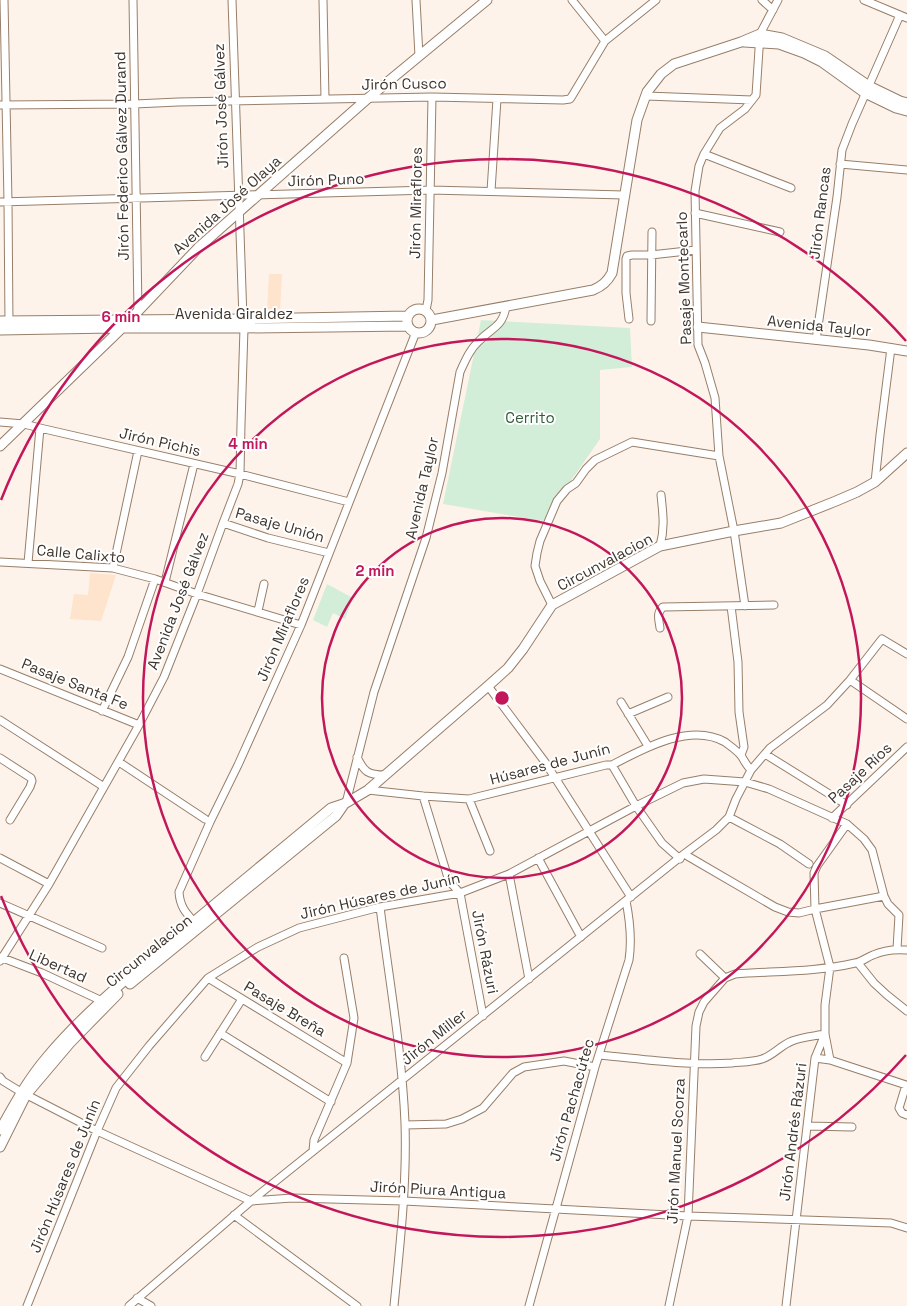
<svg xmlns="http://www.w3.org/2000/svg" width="907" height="1306" viewBox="0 0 907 1306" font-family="'Space Grotesk',sans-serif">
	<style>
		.built { fill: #fee3cd }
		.green { fill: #d3eed8 }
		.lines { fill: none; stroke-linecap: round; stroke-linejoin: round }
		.street-casing { stroke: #977f6a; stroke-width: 9 }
		.secondary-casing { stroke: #977f6a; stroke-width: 11 }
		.street { stroke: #fff; stroke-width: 7 }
		.secondary { stroke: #fff; stroke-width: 9 }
		.ring { fill: none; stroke: #c2185b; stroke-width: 2.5 }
		.labels { text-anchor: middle; stroke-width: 4; stroke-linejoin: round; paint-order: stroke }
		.street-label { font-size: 15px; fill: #3f352c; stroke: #fff }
		.park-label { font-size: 15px; fill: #315b3c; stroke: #fff }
		.centre { fill: #c2185b; stroke: #fff; stroke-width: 2.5 }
		.ring-label { font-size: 15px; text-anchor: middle; font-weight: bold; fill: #c2185b; stroke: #fff; stroke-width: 4; stroke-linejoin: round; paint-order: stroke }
	</style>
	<rect width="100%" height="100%" fill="#fef3ea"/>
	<path class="built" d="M269,274h13l-2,38h-13z
		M90,573l26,2 -15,46 -31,-2 4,-25 14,1z"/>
	<path class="green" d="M481,320l149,8 2,39 -32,3v69l-57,82 -100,-17z
		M327,584l26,14 -8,21 -12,-6 -6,14 -14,-7z"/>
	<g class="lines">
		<defs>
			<path id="street" d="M4,0l4,202 1,123
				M133,0l5,311
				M323,0l2,99
				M416,0l3,56
				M572,0l33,41
				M762,0l11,10
				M864,0l43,18
				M646,96l106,4
				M0,105l135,-1 43,-2 254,-5 131,3 7,-1 2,-3 33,-55 51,-41
				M704,154l87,34
				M840,164l67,6
				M491,191l6,-92
				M0,202l430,-12 194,5
				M695,213l85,19
				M426,310l2,-10 4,-203
				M629,319l-3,-26v-34l1,-3 5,-1h19l45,-5
				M651,321l1,-89
				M816,340l21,-143 5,-47 10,-26 48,-109
				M0,422l24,2 16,4 200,46 109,28
				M875,482l5,-47 11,-87
				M223,523l45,15 61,15
				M660,546c5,-18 3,-32 1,-51
				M0,562l113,6 42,11 42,15 104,31
				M28,563l12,-135
				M113,568l25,-117
				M165,582l29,-118
				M552,605l-12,-24 -5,-15 2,-13 3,-12 17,-40 10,-12 9,-6 10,-14 9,-9 37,-18 87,14
				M731,606l7,56 1,50 5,35 -3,8
				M745,606l-11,-75 -15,-75 -4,-58 -10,-35 -7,-18 -3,-154 4,-25 5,-12 16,-26 25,-19 11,-14 4,-61 18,-34
				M258,611l6,-27
				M660,628c-1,-8 -4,-15 3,-21l111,-2
				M0,669l139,56
				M850,680l57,39
				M488,686l57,76 86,135
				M621,702l27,44
				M102,711l26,-54 27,-78
				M628,714l40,-17
				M0,720l104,67
				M765,754l82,51
				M357,757c7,15 11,18 28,18
				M0,758l31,20 1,3 -2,6 -20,33
				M119,762l86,57
				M612,765l24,41 26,37 18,16
				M368,790l55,6 46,3 137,-34h6c31,-16 78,-43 113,-23 5,4 13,9 17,15 3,5 5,9 9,13
				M423,796l26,85 11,12 23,123
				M469,799l21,52
				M346,803l28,-111 52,-154 16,-65 18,-101c5,-11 10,-23 19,-31 13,-14 23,-13 27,-34
				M729,817l51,27 29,20
				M832,818l75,-71
				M684,854l91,53 13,5 11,1 16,-4 69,-13
				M0,858l49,26
				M538,858l43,79
				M509,874l20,105
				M0,903l102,45
				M380,907c9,72 22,144 25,216 2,61 -5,122 -11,183
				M197,925c-10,-11 -17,-17 -18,-33l31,-70 28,-57 63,-140 115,-293
				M700,954l25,24
				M0,957l42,16 60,28
				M0,961l49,-77 90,-159 25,-48 33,-83 26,-71 15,-39 2,-10 1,-50 3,-96 -1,-9 -11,-319
				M858,963l16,20 13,12 20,16
				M208,978l139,85
				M220,1033l111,69
				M599,1055c44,4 89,11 133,8 10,-1 21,-1 30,-4 12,-4 19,-14 30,-18 10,-4 23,-5 33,-7l5,26
				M205,1057l37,-58
				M815,1058l15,2 76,25 -7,23 3,5 5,2
				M0,1077l3,4 18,11 76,39 154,70 41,-3 112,3 284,15 203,7 16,5
				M405,1125l41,-1 16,-5 21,-11 30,-35 11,-6 40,-6 31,6
				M808,1126l44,1
				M313,1151l1,-11 33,-77 7,-45 -10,-60
				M234,1215l123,91
				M137,1298l14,8
				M27,1306l70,-175 19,-43 33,-42 59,-68 50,-31 41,-19 81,-21 80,-14 49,-19 127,-68 47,-23 21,-4 41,3 24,7 78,35 17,15 8,11 12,46 4,8 11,11 -2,34
				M129,1306l122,-105 433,-347 32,-24 13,-13 7,-18 15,-29 19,-22 57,-43 23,-25 32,-41 25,15
				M529,1306l66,-239 34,-107c3,-20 1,-39 -3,-59
				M669,1306l19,-90 8,-190 3,-14 5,-10 21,-24 10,-4c39,-3 82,-2 120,-11 7,-1 12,-6 18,-8 11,-5 22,-6 34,-5
				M786,1306l29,-248 10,-24v-29l5,-38 -15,-58 -1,-36 3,-7 30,-42"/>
			<path id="secondary" d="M744,42l35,2 25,9 18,9 43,31 31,15 11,3
				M407 321a12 12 0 1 1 24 0a12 12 0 1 1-24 0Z
				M432,320l161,-30c9,-4 14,-8 19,-17l25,-153 10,-28 14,-18 13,-10 67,-22 19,-8 22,4 43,18 44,30 31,15 7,2
				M0,321l243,-2 165,-3
				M698,327l171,18 38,6
				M0,330l112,-2h132l164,-2
				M0,446l122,-118 76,-80 169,-149 120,-99
				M130,984l206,-168 9,-13
				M0,1130c14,-25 28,-51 47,-73 35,-42 77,-76 118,-111 55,-47 111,-92 166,-138l15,-5 22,-13 120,-104 20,-18 15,-19 29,-44 108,-59 74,-15 47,-8 55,-22 21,-9 18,-10 32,-29
				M0,1147l26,-52 44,-52 48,-49"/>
		</defs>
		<use href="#street" class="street-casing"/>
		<use href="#secondary" class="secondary-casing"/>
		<use href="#street" class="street"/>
		<use href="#secondary" class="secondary"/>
	</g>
	<g class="ring">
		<circle cx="502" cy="698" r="180"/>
		<circle cx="502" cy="698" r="359"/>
		<path d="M906 1055A539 539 0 0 1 1 896M1 500A539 539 0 0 1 906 341"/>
	</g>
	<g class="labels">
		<g class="street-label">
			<text transform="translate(404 84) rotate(-1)" y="5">Jirón Cusco</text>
			<text transform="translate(221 106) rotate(-92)" y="5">Jirón José Gálvez</text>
			<text transform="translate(122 156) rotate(-91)" y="5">Jirón Federico Gálvez Durand</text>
			<text transform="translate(326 180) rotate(-2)" y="5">Jirón Puno</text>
			<text transform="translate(416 203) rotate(-89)" y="5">Jirón Miraflores</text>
			<text transform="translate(227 205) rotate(-42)" y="5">Avenida José Olaya</text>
			<text transform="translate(820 213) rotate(-83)" y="5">Jirón Rancas</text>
			<text transform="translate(684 278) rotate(-92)" y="5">Pasaje Montecarlo</text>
			<text x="234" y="319">Avenida Giraldez</text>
			<text transform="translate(819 326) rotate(6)" y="5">Avenida Taylor</text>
			<text transform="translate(160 442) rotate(13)" y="5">Jirón Pichis</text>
			<text transform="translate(422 488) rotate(-77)" y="5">Avenida Taylor</text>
			<text transform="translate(280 525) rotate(16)" y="5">Pasaje Unión</text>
			<text transform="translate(81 554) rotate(5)" y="5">Calle Calixto</text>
			<text transform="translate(605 562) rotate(-28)" y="5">Circunvalacion</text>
			<text transform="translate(178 601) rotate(-69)" y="5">Avenida José Gálvez</text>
			<text transform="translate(283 629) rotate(-67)" y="5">Jirón Miraflores</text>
			<text transform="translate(75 684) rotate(22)" y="5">Pasaje Santa Fe</text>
			<text transform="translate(550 764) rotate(-15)" y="5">Húsares de Junín</text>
			<text transform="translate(860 773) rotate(-43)" y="5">Pasaje Ríos</text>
			<text transform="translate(380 896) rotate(-13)" y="5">Jirón Húsares de Junín</text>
			<text transform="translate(149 951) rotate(-39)" y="5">Circunvalacion</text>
			<text transform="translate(485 952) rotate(79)" y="5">Jirón Rázuri</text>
			<text transform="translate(58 966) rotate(24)" y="5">Libertad</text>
			<text transform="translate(285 1009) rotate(31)" y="5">Pasaje Breña</text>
			<text transform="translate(434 1037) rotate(-39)" y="5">Jirón Miller</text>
			<text transform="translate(572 1100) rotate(-74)" y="5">Jirón Pachacútec</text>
			<text transform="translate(793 1132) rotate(-83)" y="5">Jirón Andrés Rázuri</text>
			<text transform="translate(676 1151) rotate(-87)" y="5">Jirón Manuel Scorza</text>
			<text transform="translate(65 1176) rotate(-68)" y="5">Jirón Húsares de Junín</text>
			<text transform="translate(438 1190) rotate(3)" y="5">Jirón Piura Antigua</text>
		</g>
		<g class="park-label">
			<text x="530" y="423">Cerrito</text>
		</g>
	</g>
	<circle cx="502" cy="698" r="8" class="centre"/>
	<g class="ring-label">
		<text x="121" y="322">6 min</text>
		<text x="248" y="449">4 min</text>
		<text x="375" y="576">2 min</text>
	</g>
</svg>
